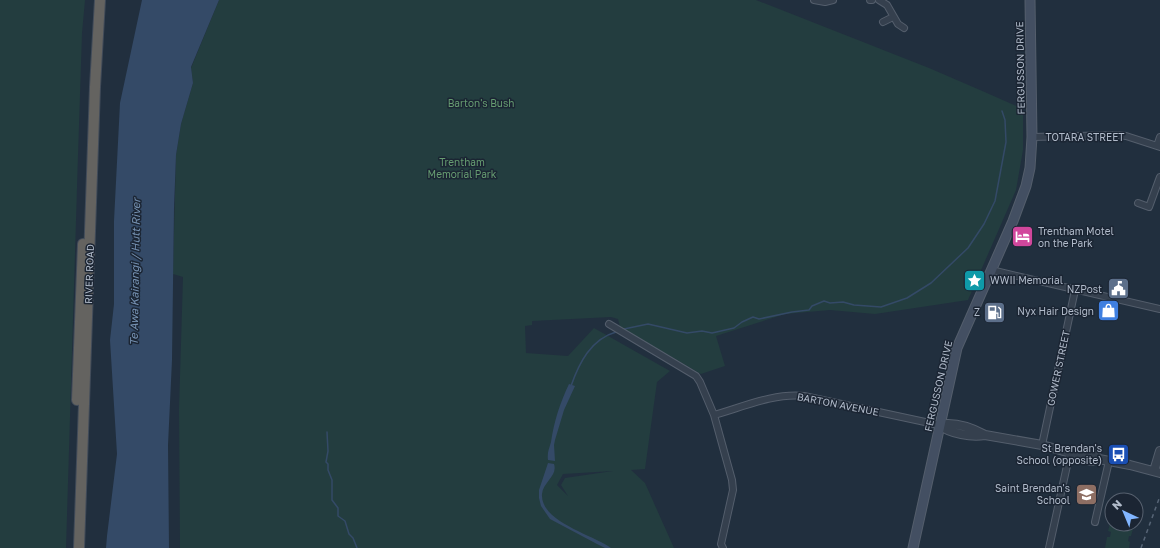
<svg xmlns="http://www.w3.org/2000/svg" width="1160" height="548" viewBox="0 0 1160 548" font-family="'Golos Text',sans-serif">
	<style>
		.green { fill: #233d3f; fill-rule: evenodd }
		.water { fill: #344a67 }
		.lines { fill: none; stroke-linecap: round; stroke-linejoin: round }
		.stream { stroke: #344a67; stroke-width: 1.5 }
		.minor-casing { stroke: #545e6c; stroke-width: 8 }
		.tertiary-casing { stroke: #545e6c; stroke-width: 10 }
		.secondary-casing { stroke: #545e6c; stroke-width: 11 }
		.trunk-casing { stroke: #414b59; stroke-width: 12 }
		.minor { stroke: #35404e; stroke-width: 6 }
		.tertiary { stroke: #35404e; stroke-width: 8 }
		.secondary { stroke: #434f62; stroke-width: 9 }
		.trunk { stroke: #646360; stroke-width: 10 }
		.rail { stroke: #576576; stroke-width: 1.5; stroke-dasharray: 4 4; stroke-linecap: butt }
		.labels { text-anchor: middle; stroke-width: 3; stroke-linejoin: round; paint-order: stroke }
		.street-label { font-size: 10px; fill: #b1bbca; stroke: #1b2533 }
		.park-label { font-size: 10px; fill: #669c71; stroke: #1b2533 }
		.poi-label { font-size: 10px; fill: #b1bbca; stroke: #1b2533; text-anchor: end }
		.water-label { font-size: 11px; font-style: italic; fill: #7692b3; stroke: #1b2533 }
	</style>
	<rect width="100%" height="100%" fill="#212f3e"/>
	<path class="green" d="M0,0h85l-3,33 -4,122 -12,393h-66z
		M219,0h537l173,68 51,22 43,19v41l-7,40 -48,110 -93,14 -45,-4 -45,4 -69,22 9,30 -24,8 -81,-47 -2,-8 -7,-2 -79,4v4l-7,1 1,27 42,3 26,-28 76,43 -13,11 -12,87 -14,1 14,13 29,65h-494l-1,-139 4,-132 -10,-3 3,-119 5,-31 12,-41 -2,-15zM613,471l-48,7 -4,7 7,11 -11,-11 6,-11z
		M1111,520l1,1v3l22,1 -3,11h-2l-1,5 2,1 -1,6h-24l2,-11h3l1,-5 -3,-1z"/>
	<path class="water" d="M142,0h77l-28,67 2,16 -12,41 -5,31 -2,53 -2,152 -4,85 1,103h-63l1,-12 10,-82 -7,-114 4,-36v-83l6,-118z
		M569,384l6,2 -11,24 -9,30 -1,5 1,16 -7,-1c-1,-7 1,-11 3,-18 3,-21 9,-39 18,-58z
		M548,463l6,1c4,12 -11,18 -12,30 -2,28 52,41 69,54h-6l-8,-4 -47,-25 -9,-13 -2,-8v-8z"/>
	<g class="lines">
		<path class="stream" d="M624,329l24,-5 39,9 15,-2 10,2 22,-5 8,-6 11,-5 6,2 33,-7 17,-2 3,-4 12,-5 6,2 13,-1 11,3 27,2 26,-9 24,-15 37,-35 16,-24 11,-23 11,-59 -1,-22 -3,-9
			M571,386c8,-23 20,-47 45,-54
			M327,432l1,19 -2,11 2,2v6l4,10v20l6,8v8l7,5 4,13 4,4 4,10"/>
		<defs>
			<path id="minor" d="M814,0l11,2 8,-2
				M870,0h2
				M879,0l8,5 11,19 6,4
				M883,22l10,-5
				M1032,137l87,-2 7,1 34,11
				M1157,146l3,-9
				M1138,203l11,4 11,-30
				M991,270l169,39
				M609,324l87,52 4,6 14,33c29,-8 59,-22 90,-19l135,29
				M714,415l18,65 1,10 -12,54 2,4
				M1042,445l33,-155
				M1095,522l14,-61
				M1049,548l21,-96"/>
			<path id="tertiary" d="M939,425c15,-3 33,3 46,10l57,10 32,9 5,-4 16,4 4,5 31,6 30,8
				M939,425c12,9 32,12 46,10
				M1074,454l3,4 15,3 7,-2
				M1154,471l6,-20"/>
			<path id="secondary" d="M913,548l44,-200 56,-127 13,-35 4,-18 2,-31 -2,-137"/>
			<path id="trunk" d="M77,400l6,-156
				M79,548l16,-461 5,-87"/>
		</defs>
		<use href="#minor" class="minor-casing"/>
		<use href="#tertiary" class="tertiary-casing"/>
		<use href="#secondary" class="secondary-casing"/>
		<use href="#trunk" class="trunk-casing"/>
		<use href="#minor" class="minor"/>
		<use href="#tertiary" class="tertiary"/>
		<use href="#secondary" class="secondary"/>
		<use href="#trunk" class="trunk"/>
		<path class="rail" d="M1141,548l19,-52"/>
	</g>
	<defs>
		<symbol id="hotel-square" viewBox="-11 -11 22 22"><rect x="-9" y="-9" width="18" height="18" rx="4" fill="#d1479c" stroke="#1b2533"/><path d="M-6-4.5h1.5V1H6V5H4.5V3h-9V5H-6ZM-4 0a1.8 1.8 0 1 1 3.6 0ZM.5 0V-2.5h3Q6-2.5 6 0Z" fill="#fff"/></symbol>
		<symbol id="sight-square" viewBox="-11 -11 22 22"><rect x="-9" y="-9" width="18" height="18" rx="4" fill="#0f9aa8" stroke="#1b2533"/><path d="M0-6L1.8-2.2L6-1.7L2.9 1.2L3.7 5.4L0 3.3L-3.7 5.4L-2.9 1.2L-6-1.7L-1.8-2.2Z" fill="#fff"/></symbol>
		<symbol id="civic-square" viewBox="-11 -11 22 22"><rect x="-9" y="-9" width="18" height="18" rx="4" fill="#5c6f8a" stroke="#1b2533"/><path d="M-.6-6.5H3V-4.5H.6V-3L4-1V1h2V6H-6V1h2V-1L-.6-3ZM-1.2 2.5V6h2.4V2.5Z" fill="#fff"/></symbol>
		<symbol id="shop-square" viewBox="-11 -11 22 22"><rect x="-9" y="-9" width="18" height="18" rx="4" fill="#3f7fe0" stroke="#1b2533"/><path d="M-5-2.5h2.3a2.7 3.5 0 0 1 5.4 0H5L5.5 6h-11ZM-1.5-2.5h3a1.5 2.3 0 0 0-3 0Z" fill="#fff"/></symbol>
		<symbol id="fuel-square" viewBox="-11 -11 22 22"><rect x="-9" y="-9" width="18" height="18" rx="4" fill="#5c6f8a" stroke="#1b2533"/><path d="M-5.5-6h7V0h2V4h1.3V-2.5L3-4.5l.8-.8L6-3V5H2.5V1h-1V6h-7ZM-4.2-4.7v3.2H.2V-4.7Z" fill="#fff"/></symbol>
		<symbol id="bus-square" viewBox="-11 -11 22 22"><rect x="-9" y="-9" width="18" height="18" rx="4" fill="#1a4fb4" stroke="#1b2533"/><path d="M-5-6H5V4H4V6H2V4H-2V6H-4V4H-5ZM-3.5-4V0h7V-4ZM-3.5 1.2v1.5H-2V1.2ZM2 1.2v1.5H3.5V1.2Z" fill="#fff"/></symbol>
		<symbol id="school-square" viewBox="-11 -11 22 22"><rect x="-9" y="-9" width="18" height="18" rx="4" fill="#8d6e63" stroke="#1b2533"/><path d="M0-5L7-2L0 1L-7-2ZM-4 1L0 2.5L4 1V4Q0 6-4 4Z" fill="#fff"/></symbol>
	</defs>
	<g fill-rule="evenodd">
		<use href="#hotel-square" x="1010" y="224" width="25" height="25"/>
		<use href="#sight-square" x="962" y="268" width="25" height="25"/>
		<use href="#civic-square" x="1106" y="276" width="25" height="25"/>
		<use href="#shop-square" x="1096" y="298" width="25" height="25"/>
		<use href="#fuel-square" x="982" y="300" width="25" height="25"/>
		<use href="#bus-square" x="1106" y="442" width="25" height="25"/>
		<use href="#school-square" x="1074" y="482" width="25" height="25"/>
	</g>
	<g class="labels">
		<g class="street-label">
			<text transform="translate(1020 68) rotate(-91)" y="4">FERGUSSON DRIVE</text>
			<text x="1085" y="141">TOTARA STREET</text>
			<text transform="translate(89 274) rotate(-88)" y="4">RIVER ROAD</text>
			<text transform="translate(1058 368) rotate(-78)" y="4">GOWER STREET</text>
			<text transform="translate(938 386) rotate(-77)" y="4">FERGUSSON DRIVE</text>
			<text transform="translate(838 404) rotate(11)" y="4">BARTON AVENUE</text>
		</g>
		<g class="park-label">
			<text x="481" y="107">Barton's Bush</text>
			<text x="462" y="166">Trentham<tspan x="462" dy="12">Memorial Park</tspan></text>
		</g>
		<g class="poi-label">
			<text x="1038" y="235" text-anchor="start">Trentham Motel<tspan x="1038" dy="12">on the Park</tspan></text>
			<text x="990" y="284" text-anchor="start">WWII Memorial</text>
			<text x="1102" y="293">NZPost</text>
			<text x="1094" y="315">Nyx Hair Design</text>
			<text x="980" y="316">Z</text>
			<text x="1102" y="452">St Brendan's<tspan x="1102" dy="12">School (opposite)</tspan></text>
			<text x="1070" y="492">Saint Brendan's<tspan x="1070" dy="12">School</tspan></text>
		</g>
		<g class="water-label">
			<text transform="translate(135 272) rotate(-89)" y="4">Te Awa Kairangi / Hutt River</text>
		</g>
	</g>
	<g transform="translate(1124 512) rotate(316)"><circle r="19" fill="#1b2533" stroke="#57616f"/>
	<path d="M0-3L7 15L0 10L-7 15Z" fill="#81b5ff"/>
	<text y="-6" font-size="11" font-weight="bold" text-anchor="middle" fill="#b1bbca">N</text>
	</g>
</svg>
